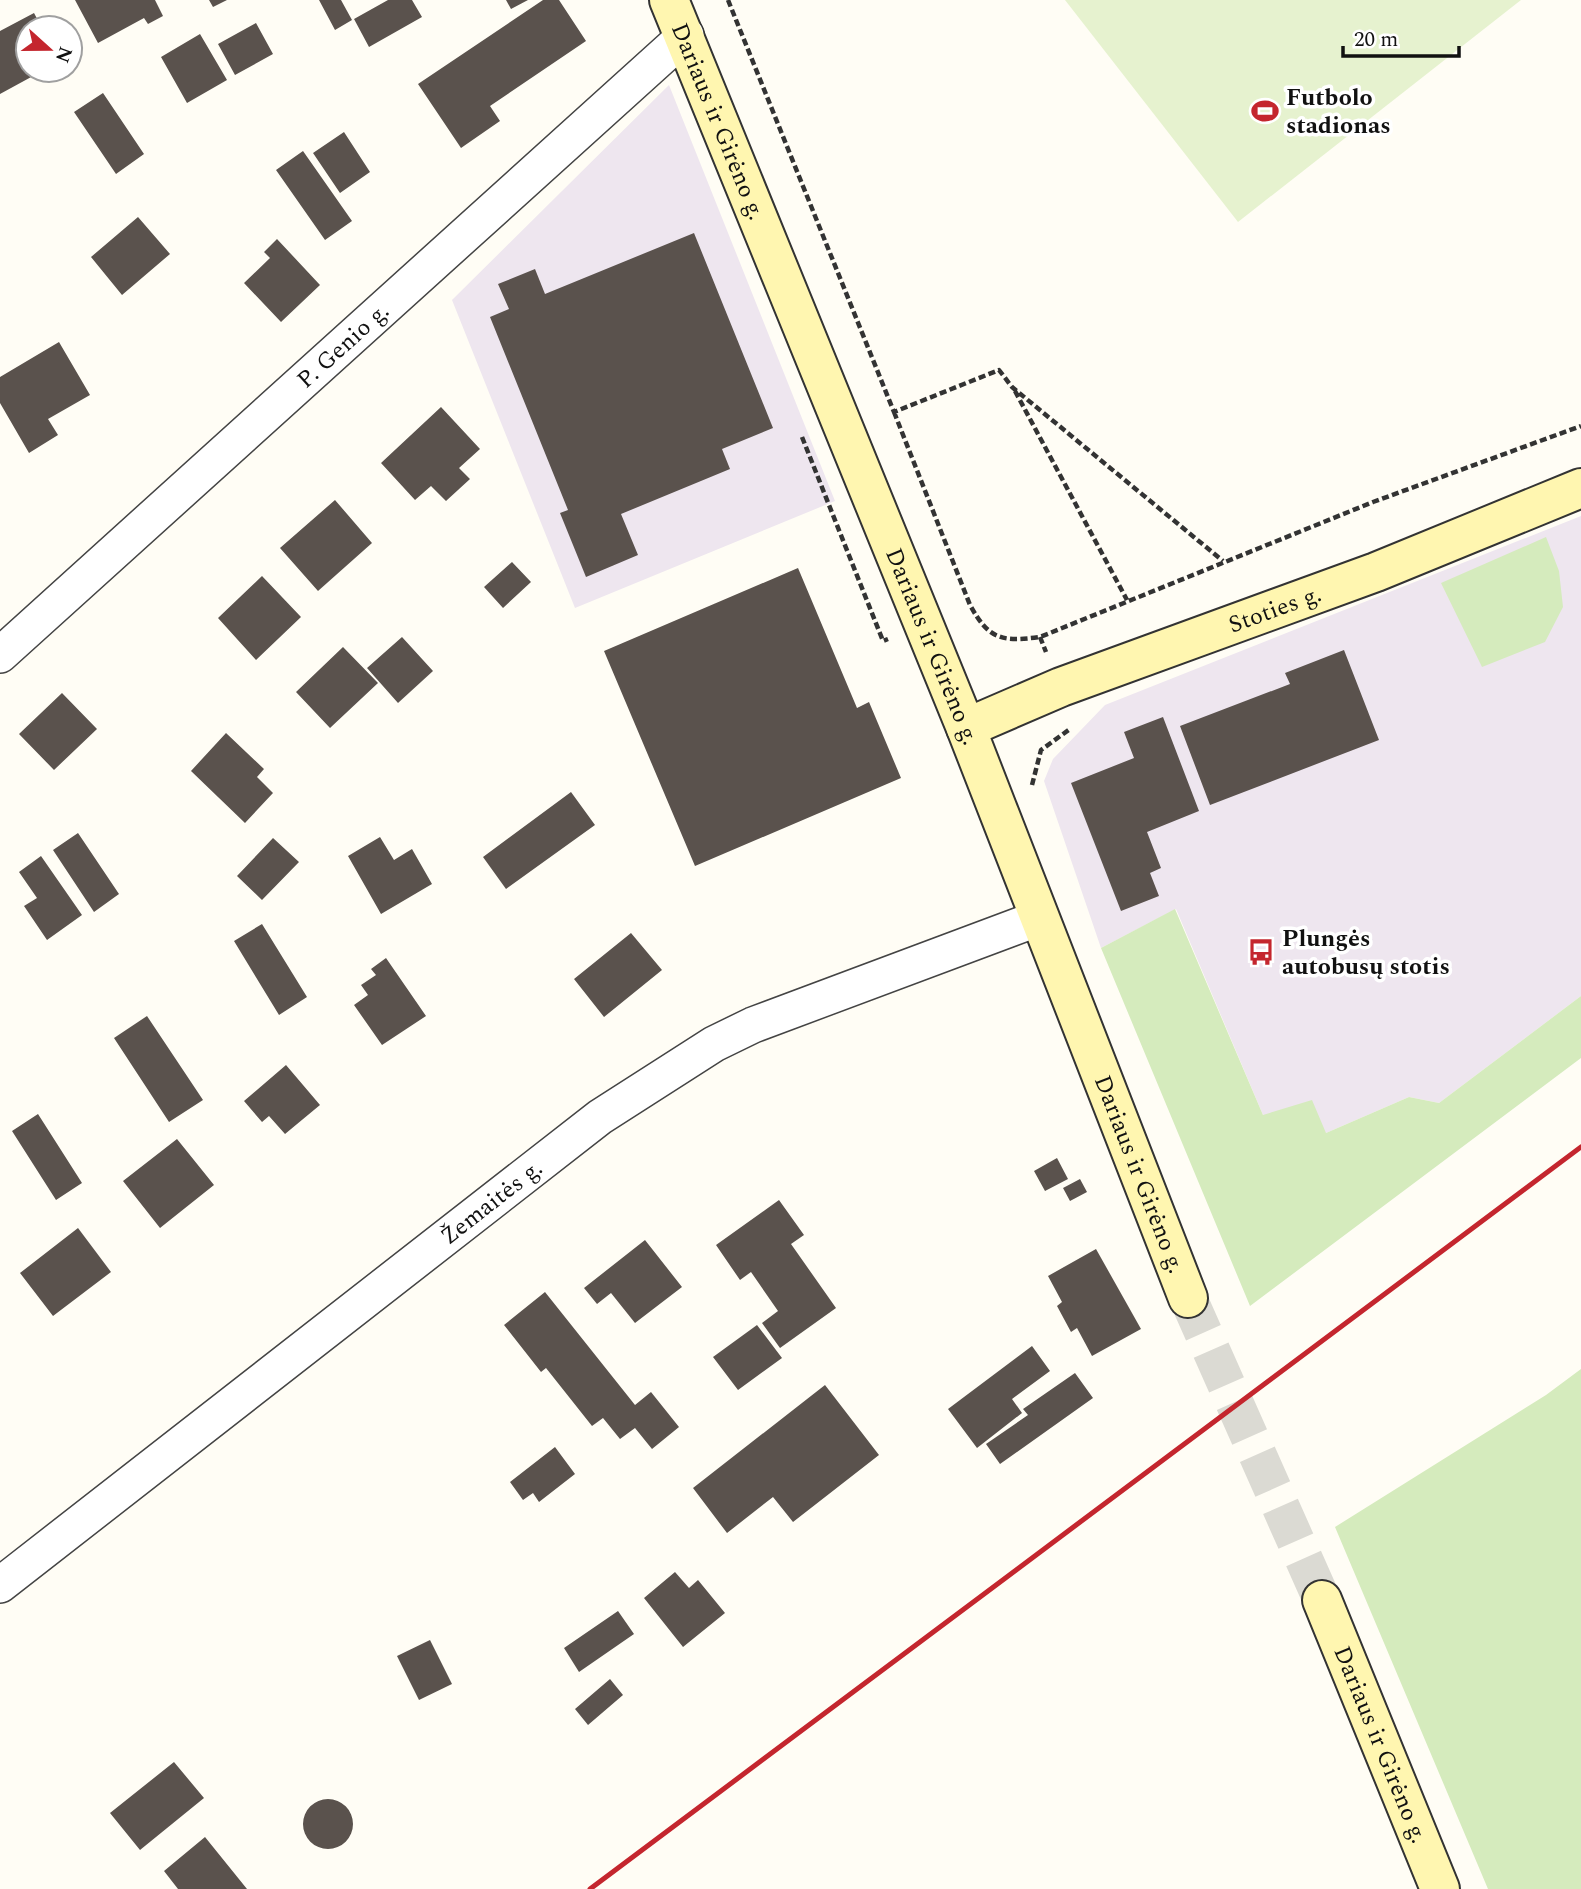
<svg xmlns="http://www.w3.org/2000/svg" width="1581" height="1889" viewBox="0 0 1581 1889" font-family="Spectral,serif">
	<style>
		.industrial { fill: #eee6ef }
		.green { fill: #d5ebbd }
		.pitch { fill: #e6f2cf }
		.building { fill: #5a524d }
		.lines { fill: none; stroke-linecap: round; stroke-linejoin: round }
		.secondary-tunnel { stroke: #dbdad3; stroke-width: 38; stroke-dasharray: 38 19; stroke-linecap: butt }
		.minor-casing { stroke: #444; stroke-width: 38 }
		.secondary-casing { stroke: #333; stroke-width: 42 }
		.path { stroke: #333; stroke-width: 4.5; stroke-dasharray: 7 3.5; stroke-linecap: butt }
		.minor { stroke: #fff; stroke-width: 35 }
		.secondary { stroke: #fff6b0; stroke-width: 38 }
		.rail { stroke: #c4262e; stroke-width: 5 }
		.labels { text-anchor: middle; stroke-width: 7; stroke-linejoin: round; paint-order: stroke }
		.poi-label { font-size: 24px; font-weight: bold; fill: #111; stroke: #fff; text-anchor: start }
		.street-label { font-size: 24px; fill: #111; stroke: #fff }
	</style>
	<rect width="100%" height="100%" fill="#fffdf5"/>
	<path class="industrial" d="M669,85l166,416 -260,107 -123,-308z
		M1581,516v480l-142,107 -30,-6 -83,36 -63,-18 -87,-206 -75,39 -57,-167 9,-22 52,-54z"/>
	<path class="green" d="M1546,537l13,34 4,36 -18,35 -63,25 -41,-84z
		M1175,909l88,206 49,-15 14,33 83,-36 30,6 142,-107v62l-331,248 -149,-358z
		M1581,1369v520h-93l-153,-362 211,-132z"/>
	<path class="pitch" d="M1065,0h456l-283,222z"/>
	<path class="building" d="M75,0h80l8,16 -15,8 -4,-6 -46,25z
		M209,0h18l-14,7z
		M319,0h22l11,20 -17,10z
		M388,0h24l10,17 -53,30 -15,-28z
		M506,0h22l-17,9z
		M543,0h16l27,41 -96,65 10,15 -39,27 -43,-64z
		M34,13l8,15h-14v42h16l-44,24v-63z
		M256,23l17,31 -38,21 -17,-31z
		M200,34l27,46 -40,23 -26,-46z
		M103,93l41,61 -28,20 -42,-62z
		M344,132l26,40 -30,21 -27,-40z
		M303,151l49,70 -27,19 -49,-70z
		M138,217l32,37 -48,41 -31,-38z
		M694,233l79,195 -51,21 8,20 -109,45 17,41 -52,22 -26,-64 8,-3 -78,-193 19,-8 -11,-25 37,-15 10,25z
		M277,239l43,46 -39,37 -37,-39 26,-25 -6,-6z
		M59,342l31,53 -42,24 10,16 -29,18 -29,-50v-26z
		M441,407l39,42 -21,19 11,11 -24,22 -15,-15 -16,14 -34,-37z
		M335,500l37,43 -54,48 -38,-43z
		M512,562l19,20 -28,26 -19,-21z
		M798,568l59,140 12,-6 32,76 -206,88 -91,-215z
		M262,576l39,41 -45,43 -38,-42z
		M402,637l31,34 -35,32 -31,-35z
		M343,647l35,36 -48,45 -34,-36z
		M1344,650l35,90 -169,65 -30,-79 110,-42 -5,-11z
		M62,693l35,36 -43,41 -35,-36z
		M1163,717l36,94 -52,21 14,36 -11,5 9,23 -38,15 -50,-128 63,-25 -10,-26z
		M226,733l38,36 -7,8 16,16 -28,30 -54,-52z
		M571,792l24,33 -89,64 -23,-32z
		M78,833l41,61 -25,18 -41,-62z
		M380,837l14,23 18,-11 20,35 -51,30 -33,-58z
		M273,838l26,24 -37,38 -25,-24z
		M41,856l41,59 -35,25 -23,-34 13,-8 -18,-26z
		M262,924l45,73 -28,18 -45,-74z
		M631,933l31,37 -58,47 -30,-38z
		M386,958l40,58 -44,29 -28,-40 14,-10 -7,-10 15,-10 -5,-6z
		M147,1016l56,84 -34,22 -55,-84z
		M286,1065l34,40 -35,29 -16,-18 -7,6 -18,-21z
		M38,1114l44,69 -26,17 -44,-69z
		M177,1139l37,46 -54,43 -37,-47z
		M1057,1158l11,21 -23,12 -11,-20z
		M1080,1179l7,13 -17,9 -7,-13z
		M779,1200l25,35 -13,9 45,64 -56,40 -18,-25 16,-12 -27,-39 -11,8 -24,-35z
		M78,1228l33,44 -58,44 -33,-43z
		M645,1240l37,47 -47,36 -24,-30 -14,11 -13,-16z
		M1096,1249l45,80 -49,27 -15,-28 -6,4 -14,-26 5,-4 -14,-26z
		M545,1292l90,113 16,-13 28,35 -27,22 -17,-21 -15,11 -17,-21 -11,8 -46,-58 -5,4 -37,-47z
		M757,1325l25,33 -44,32 -25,-33z
		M1032,1346l18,25 -38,28 10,14 -45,35 -29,-39z
		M1075,1373l18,25 -93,66 -14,-20 42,-29 -5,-6z
		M825,1385l54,70 -86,67 -20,-25 -46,36 -34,-45z
		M555,1447l20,27 -36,28 -6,-9 -10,7 -13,-18z
		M675,1572l14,16 9,-8 27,33 -42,34 -39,-49z
		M618,1611l16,23 -55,38 -15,-24z
		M430,1640l22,44 -33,16 -22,-44z
		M610,1679l13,16 -35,30 -13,-16z
		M174,1762l30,36 -64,52 -30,-37z
		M303 1824a25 25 0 1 1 50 0a25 25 0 1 1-50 0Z
		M205,1837l42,52h-69l-14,-18z"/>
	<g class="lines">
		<path class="secondary-tunnel" d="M1188,1298l134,302"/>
		<defs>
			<g id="minor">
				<path id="s1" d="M0,655l686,-620"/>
				<path id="s2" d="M0,1585l600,-468 114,-73 39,-19 286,-107"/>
			</g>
			<g id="secondary">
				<path id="s3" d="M669,0l297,728 222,570"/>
				<path id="s4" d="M966,728l95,-41 315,-115 205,-84"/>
				<path id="s5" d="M1322,1600l118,289"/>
			</g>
		</defs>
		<use href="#minor" class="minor-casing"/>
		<use href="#secondary" class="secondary-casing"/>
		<path class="path" d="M728,0l166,412 105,-42 13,17 211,174
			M1015,391l112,209
			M894,412l76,193c19,35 32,37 70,32l333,-135 208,-76
			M802,437l81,204 5,-2
			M1040,637l6,15
			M1032,785l9,-35 29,-21"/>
		<use href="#minor" class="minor"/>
		<use href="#secondary" class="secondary"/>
		<path class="rail" d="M590,1889l991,-742"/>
	</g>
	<defs>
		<symbol id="stadium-bare" viewBox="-9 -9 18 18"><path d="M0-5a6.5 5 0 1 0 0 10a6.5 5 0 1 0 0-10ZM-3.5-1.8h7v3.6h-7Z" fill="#c4262e" stroke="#fff" stroke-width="2.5" paint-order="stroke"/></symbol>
		<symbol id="bus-bare" viewBox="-9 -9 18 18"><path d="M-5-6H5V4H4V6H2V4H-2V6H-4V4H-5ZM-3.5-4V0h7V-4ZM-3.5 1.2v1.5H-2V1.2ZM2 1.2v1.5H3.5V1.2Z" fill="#c4262e" stroke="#fff" stroke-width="2.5" paint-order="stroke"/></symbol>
	</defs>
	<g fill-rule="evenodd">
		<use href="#stadium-bare" x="1246" y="92" width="38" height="38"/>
		<use href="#bus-bare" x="1242" y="933" width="38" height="38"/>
	</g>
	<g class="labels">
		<g class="poi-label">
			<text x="1286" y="105">Futbolo<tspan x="1286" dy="28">stadionas</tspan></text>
			<text x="1282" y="946">Plungės<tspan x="1282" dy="28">autobusų stotis</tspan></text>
		</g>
		<g class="street-label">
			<text dy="8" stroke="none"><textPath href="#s3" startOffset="131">Dariaus ir Girėno g.</textPath></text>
			<text dy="8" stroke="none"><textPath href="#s1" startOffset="462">P. Genio g.</textPath></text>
			<text dy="8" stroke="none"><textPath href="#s4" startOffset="331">Stoties g.</textPath></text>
			<text dy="8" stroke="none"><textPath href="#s3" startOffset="698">Dariaus ir Girėno g.</textPath></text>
			<text dy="8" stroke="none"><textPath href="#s3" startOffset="1265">Dariaus ir Girėno g.</textPath></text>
			<text dy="8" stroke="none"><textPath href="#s2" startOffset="623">Žemaitės g.</textPath></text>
			<text dy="8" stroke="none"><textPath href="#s5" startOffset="156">Dariaus ir Girėno g.</textPath></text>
		</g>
	</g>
	<g transform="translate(49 49) rotate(111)"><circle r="33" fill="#ffffff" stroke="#a0a0a0" stroke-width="2"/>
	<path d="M0-5L12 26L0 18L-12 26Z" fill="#c4262e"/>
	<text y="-10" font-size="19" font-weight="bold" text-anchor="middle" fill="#111111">N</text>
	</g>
	<path d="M1343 46v10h116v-10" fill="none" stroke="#111111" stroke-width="3.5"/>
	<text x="1354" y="46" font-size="21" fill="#111111" stroke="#ffffff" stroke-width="5" paint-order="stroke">20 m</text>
</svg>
